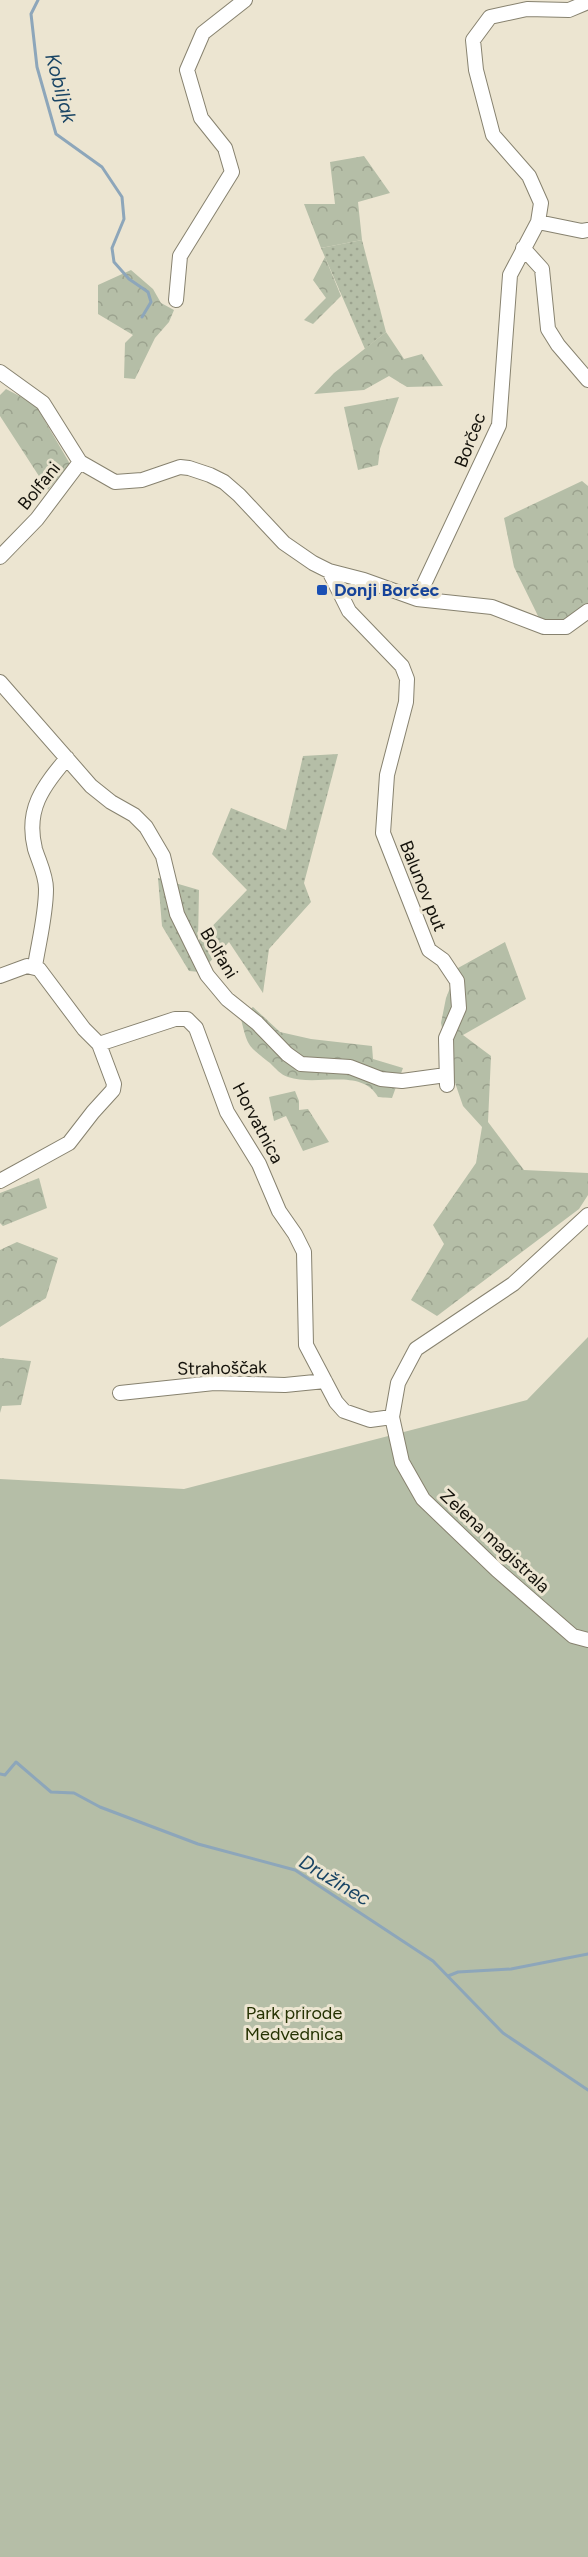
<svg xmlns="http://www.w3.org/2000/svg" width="588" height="2557" viewBox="0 0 588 2557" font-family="Figtree,sans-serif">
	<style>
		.grass { fill: url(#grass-dots) }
		.forest { fill: url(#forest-crowns) }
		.green { fill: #b5bea7 }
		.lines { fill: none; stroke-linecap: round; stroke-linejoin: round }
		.stream { stroke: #8da6ba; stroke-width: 3 }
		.minor-casing { stroke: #87826f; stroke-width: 16 }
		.minor { stroke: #fff; stroke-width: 14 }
		.transit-dot { fill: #1a4fb4; stroke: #ece5d1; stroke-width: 2 }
		.labels { text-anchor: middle; stroke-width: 6; stroke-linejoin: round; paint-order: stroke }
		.street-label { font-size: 18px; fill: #14120b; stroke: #ece5d1 }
		.transit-label { font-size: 18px; font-weight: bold; fill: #164399; stroke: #ece5d1; text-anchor: start }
		.park-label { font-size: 18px; fill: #253202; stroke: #ece5d1 }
		.water-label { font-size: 20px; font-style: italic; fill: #1a4564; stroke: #ece5d1 }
	</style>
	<defs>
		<pattern id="grass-dots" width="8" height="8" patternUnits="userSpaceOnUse" patternTransform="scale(1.5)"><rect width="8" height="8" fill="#b5bea7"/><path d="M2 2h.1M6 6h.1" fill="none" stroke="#9ba28e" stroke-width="1.8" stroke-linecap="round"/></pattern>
		<pattern id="forest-crowns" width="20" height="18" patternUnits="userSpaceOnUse" patternTransform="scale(1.5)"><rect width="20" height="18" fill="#b5bea7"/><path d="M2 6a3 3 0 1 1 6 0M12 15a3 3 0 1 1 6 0" fill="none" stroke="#9ba28e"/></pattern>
	</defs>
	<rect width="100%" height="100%" fill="#ece5d1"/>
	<path class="grass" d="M362,240l24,92 -21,17 -44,-101z
		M338,754l-34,129 7,19 -42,47 -6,44 -34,-51 -29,30 -11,-1 -27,-45 -4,-48 41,12 -1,51 49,-51 -35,-36 19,-46 55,22 17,-74z"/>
	<path class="forest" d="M364,156l26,37 -32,9 4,38 -41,8 -17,-44h31l-5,-42z
		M325,257l16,39 -28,28 -9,-4 22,-22 -13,-18z
		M131,270l22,19 8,14 13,7 -5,12 -14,16 -20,41 -11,-1 1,-35 8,-8 -35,-21v-29z
		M386,332l18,27 18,-5 21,32 -36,1 -18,-11 -25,14 -50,4 20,-21z
		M6,389l29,15 35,60 -22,26 -48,-74v-21z
		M399,397l-19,52 -2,16 -20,5 -14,-63z
		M582,481l6,5v121l-23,15h-24l-27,-55 -10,-49z
		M505,942l21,57 -63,36 28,21 -3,66 36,48 64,3v22l-9,14 -142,107 -26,-16 33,-56 -11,-19 43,-62 6,-36 -19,-21 -11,-32 -11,-51 5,-25 12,-30z
		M253,1007l27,25 31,7 61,7 1,13 30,9 -11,30 -14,-1c-17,-30 -61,-10 -90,-20 -7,-2 -13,-9 -18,-14 -23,-18 -22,-16 -29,-44z
		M295,1091l4,10v9l9,-1 21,33 -26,9 -17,-35 -12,5 -5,-24z
		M39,1178l8,30 -44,18 -3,-3v-30z
		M17,1242l41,16 -12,40 -46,29v-77z
		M0,1358l31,3 -10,44 -19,1 -2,7z"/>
	<path class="green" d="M588,1337v1220h-588v-1078l184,10 343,-89z"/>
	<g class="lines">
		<path class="stream" d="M38,0l-7,14 6,53 19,67 46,33 20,30 2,22 -12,29 2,14 15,17 19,13 3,10 -9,15
			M0,1774l5,1 11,-13 35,30 23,1 26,14 98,37 97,26 138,91 70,72 85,57
			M448,1976l10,-4 53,-3 77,-15"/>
		<defs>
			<path id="minor" d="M538,222l44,9 6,-1
				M523,248l19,21 6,60 10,16 30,35
				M176,300l4,-44 52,-84 -7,-24 -24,-30 -14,-48 16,-37 42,-33
				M0,372l43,31 37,59 35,20 27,-2 38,-13 9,1 21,7 14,7 15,13 45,48 29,20 16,8 35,9 53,19 75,8 52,20h22l22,-16
				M0,557l37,-38 43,-57
				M329,571l20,40 53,55 5,13 -1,23 -19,73 -4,58 46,117 14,10 14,21 2,27 -13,30 1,47
				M417,599l82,-174 11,-150 28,-53 3,-19 -12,-27 -36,-41 -17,-65 -3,-30 17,-23 37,-8 42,1 19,-8
				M0,682l91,104 20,16 23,13 12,12 17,29 14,58 30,61 20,24 30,24 30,31 14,10 49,3 31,12 21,2 44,-6
				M35,966c4,-25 11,-52 11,-77 0,-14 -7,-27 -11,-40 -10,-40 8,-62 32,-91
				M0,976l27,-10 12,3 45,60 15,15 15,40 -1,6 -20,22 -24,31 -69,38
				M99,1044l76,-25h12l9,9 31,84 32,52 20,47 16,23 9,18 2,93 30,57 8,9 26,9 22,-3
				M588,1215l-75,69 -97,65 -18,34 -6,34 10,45 21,37 74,71 76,66 15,4
				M120,1393l94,-10 71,2 40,-4"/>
		</defs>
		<use href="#minor" class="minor-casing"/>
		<use href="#minor" class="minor"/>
	</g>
	<rect class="transit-dot" x="316" y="584" width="12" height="12" rx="3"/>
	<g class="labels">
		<g class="street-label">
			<text transform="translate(470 440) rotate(-69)" y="6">Borčec</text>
			<text transform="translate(39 486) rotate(-51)" y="6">Bolfani</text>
			<text transform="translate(423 886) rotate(68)" y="6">Balunov put</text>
			<text transform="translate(219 953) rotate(59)" y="6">Bolfani</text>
			<text transform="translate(258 1123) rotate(62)" y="6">Horvatnica</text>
			<text transform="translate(222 1368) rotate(-1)" y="6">Strahoščak</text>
			<text transform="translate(495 1541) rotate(43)" y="6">Zelena magistrala</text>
		</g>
		<g class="transit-label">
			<text x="334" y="596">Donji Borčec</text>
		</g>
		<g class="park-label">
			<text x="294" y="2019">Park prirode<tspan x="294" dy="21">Medvednica</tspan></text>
		</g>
		<g class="water-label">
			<text transform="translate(61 88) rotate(75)" y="7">Kobiljak</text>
			<text transform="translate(335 1880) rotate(31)" y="7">Družinec</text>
		</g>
	</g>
</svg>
